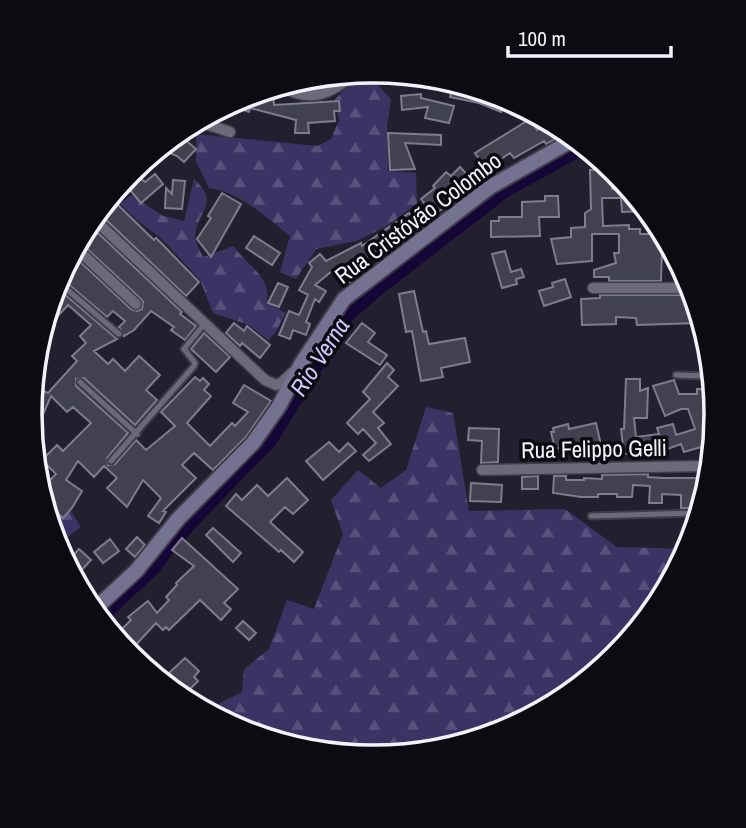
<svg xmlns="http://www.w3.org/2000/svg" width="746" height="828" viewBox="0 0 746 828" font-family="'Archivo Narrow',sans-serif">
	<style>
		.forest { fill: url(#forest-firs) }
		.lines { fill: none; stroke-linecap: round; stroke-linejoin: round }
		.river { stroke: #150638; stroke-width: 19 }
		.building { fill: #424150; stroke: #7e7c8e; stroke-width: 2 }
		.service-casing { stroke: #3e3d49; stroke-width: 9 }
		.minor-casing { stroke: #3e3d49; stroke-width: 13 }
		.secondary-casing { stroke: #3e3d49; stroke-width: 18 }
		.service { stroke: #6b697a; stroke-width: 5 }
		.minor { stroke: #6b697a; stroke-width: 10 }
		.secondary { stroke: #757190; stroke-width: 14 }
		.labels { text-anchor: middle; stroke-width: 7; stroke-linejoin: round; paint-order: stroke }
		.street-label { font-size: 23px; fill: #f3f2fc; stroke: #0b0b11 }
		.water-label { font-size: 24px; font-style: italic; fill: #cdc8fb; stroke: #0b0b11 }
		.rim { fill: none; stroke: #f3f2fc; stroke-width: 3.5 }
	</style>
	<defs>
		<pattern id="forest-firs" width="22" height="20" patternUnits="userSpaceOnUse" patternTransform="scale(1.75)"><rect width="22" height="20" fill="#3c3365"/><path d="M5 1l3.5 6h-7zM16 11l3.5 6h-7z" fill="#59517c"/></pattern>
	</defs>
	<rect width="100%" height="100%" fill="#22202e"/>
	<path class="forest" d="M355,79l20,3 16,17 -4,27 1,45 28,2 1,31 -32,23 -29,14 -40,8 -20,30 -16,-7 10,-36c-24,-19 -50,-44 -81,-48l-13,-26v-28l121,12 14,-7 8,-19 -4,-21z
		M194,179c30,27 -3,35 2,62 1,5 5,12 7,16l31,-11c14,22 37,28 33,57l19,10 -11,20 -7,7 -19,-15 -36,-12 -13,-33 -38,-41 -25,-19 -17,-16 11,-9 32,21 21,5z
		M426,407l27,6 16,98 96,-2 52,38 71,2 -73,108 -111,74 -131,26 -132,-26 -33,-22 34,-17 2,-23 25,-20 18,-49 27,9 29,-75 -12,-34 27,-30 23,18 25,-18z
		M63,498l18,29 -25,19 -8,-41z"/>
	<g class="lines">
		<path class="river" d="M101,613l50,-46 15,-21 33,-36 69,-71 77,-125 31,-27 127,-98 76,-42"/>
	</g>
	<path class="building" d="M453,87l52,10 -4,15 -22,-9 -29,-6z
		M265,92l8,2 1,11 65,-4 1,10h-6l1,10 -27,2 1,10h-14l1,-13 -46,-12 -1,4 -11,-4 4,-11z
		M421,94v4l33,8 -5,17 -24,-5 3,-11 -26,3 -1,-14z
		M530,119l7,11 9,-5 7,4 5,9 -12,6 -2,-3 -30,17 -4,-5 -24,16 -11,-16z
		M388,133l53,2v10l-36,-2 10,26 -25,1z
		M182,137l14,12 -12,13 -7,-6 -14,-6z
		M460,167l14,15 -10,10v3l-31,20 -12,-16 14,-11 -2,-2 13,-14 5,4z
		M612,169v20h15l16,22 -21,1 -1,-14h-19l1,28 26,-1v4h11v5h17l11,16h-6l-1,31h-52v-4h-15v-7l22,-7 -2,-10h5v-19h-27v27l-35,3 -6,-25 20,-2v-9l14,-1v-14l6,-4 -1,-39z
		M133,173l12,9 10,-8 8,10 -22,19 -11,-13 -14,13 38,37 2,-2 7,7 36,37 -13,14 -85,-81 28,-41 1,1z
		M173,180l12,1 -3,28 -17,-1 1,-20 6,6z
		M222,193l19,11 -30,53 -14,-18 14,-21 -3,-2z
		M545,196h13l1,21h-20l1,19 -49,1v-16h8v-4h23v-15l23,-1z
		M409,213l7,10 -44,31 -22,12 9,10 -14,10 -7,-20 -23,19 11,6 -7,11 -4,-3 -9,23 4,2 -4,11 -13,-5 -3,9 -11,-4 10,-24 10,4 9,-20 -9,-5 13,-23 -3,-4 11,-9 6,7 35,-18 1,3z
		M98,233l84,79 -2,2 16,12 -11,14 -14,-10 3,-3 -23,-16 -17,19 -10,6 -5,-9 6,-6 -12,-10 -6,6 -47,-40 14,-21 57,53 6,2 5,-2 1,-7 -2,-3 -56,-52z
		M254,236l26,17 -8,12 -26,-17z
		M505,251l6,21 10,-3 3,8 -8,2 1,5 -15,4 -10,-34z
		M565,279l6,18 -27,9 -5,-15 14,-4 -1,-4z
		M278,283l10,4 -9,20 -11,-4z
		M55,286l62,53 -23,12 14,13 5,-5 12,12 14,-15 21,19 -14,15 11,10 -22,25 -51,-47 -8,1v7l52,47 -21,25 1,7 7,-1 21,-24 10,10 29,-24 -14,-14 34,-35 5,4 3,-3 6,6 -5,6 7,6 -24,27 23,23 22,-23 3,3 13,-14 -15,-9 11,-18 27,16 -25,36 -33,33 -19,-17 -12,12 14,13 -33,33 3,1 -7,11 -11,-7 13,-18 -18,-18 -16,27 -20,-19 10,-10 -13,-12 -10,11 -16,-16 -12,19 16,11 -10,17 -9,10 -15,-13 -4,-19 12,-12 -14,-14 15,-15 6,6 28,-28 -18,-16 -6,5 -16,-16 -10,23 -11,-4 9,-26 9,4 29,-32 -5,-5 14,-13 -6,-7 11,-11 -23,-20 -10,11 -7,-6z
		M414,291l9,41 3,-1 3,13 36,-6 5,24 -29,6 2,9 -22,4 -9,-50 -6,1 -7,-38z
		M600,295h90l1,13h4l3,15 -61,2 -1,-7 -20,-1v7l-34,1 -1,-26 19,-1z
		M234,323l10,8 3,-5 23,19 -10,13 -18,-15 -2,3 -14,-13z
		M362,323l13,10 -7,9 19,13 -7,10 -34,-22z
		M204,333l26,24 -14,15 -25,-23z
		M387,363l7,7 -6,7 10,9 -25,26 11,11 -6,5 13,16 -22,17 -6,-6 13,-12 -13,-14 -5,5 -11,-11 23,-24 -7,-7z
		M626,379h14v12l8,-3 -1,30h-13l2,19 23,-3 -2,-6 16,-4 3,11 19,-6 -7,-20h-7l-16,7 -12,-30 21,-6 5,14h18v-5h12v32l6,-1 -8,39h-2l-4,-12 -17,5 -3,-8 -22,8 -35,2 -3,-25h3z
		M596,423l5,22 -22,5 -1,-7 -23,6 -4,-17h3l-1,-4 15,-4 1,5z
		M469,428l30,1 -1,33 -17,1 1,-22 -14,-1z
		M329,442l10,10 9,-9 8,8 -33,29 -17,-19z
		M648,474v3l15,1h41l-7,30h-16v-13l-19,-1v9h-13l1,-17 -17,-1 -1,12h-15v-3h-19v3h-17l-28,-4 1,-17h12v4h18v-2l18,1v-4z
		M538,476v13h-16v-12z
		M287,478l21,22 -15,14 -8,-7 -15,15 33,30 -9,10 -13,-12 -2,2 -53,-46 10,-12 6,6 15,-15 11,11z
		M471,483l31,2 -1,17 -31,-1z
		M213,528l28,25 -8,9 -27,-27z
		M137,537l8,8 -10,12 -9,-8z
		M182,538l56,51 -14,14 7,6 -10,11 -21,-20 -31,30 -3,-3 -3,3 -7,-7 -23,25 17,17 -3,3 -17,-12 -14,-21 15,-15 -3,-3 20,-16 9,12 12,-13 -3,-3 11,-12 -1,-2 18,-17 -22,-16z
		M110,539l9,12 -16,12 -9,-11z
		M79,549l12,11 -14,15 -10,-13z
		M243,621l13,12 -7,7 -13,-12z
		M185,658l14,13 -5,6 4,4 -10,10 -19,-18z"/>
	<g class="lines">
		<defs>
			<path id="service" d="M57,281l62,53
				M676,375l33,1
				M80,382l57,52
				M111,461l83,-95 1,-3 -11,-14 21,-26
				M591,516l105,-3"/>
			<path id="minor" d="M285,88c26,15 47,5 68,-13
				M203,123l27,9
				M97,222l168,158 11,5 5,-2 12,-11
				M78,250l58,54
				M593,288h98
				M482,470l224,-4"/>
			<path id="secondary" d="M97,607l39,-36 42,-52 75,-76 26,-37 22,-42 43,-65 146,-112 81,-46"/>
		</defs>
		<use href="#service" class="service-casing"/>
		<use href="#minor" class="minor-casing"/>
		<use href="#secondary" class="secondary-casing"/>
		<use href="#service" class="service"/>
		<use href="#minor" class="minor"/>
		<use href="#secondary" class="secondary"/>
	</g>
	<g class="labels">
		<g class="street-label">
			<text transform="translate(418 218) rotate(-37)" y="8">Rua Cristóvão Colombo</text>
			<text transform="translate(594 449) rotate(-1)" y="8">Rua Felippo Gelli</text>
		</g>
		<g class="water-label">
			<text transform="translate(320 357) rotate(-57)" y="8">Rio Verna</text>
		</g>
	</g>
	<path d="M0 0H746V828H0ZM42 414a331 331 0 1 1 662 0a331 331 0 1 1-662 0Z" fill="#0b0b11" fill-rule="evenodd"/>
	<path class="rim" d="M42 414a331 331 0 1 1 662 0a331 331 0 1 1-662 0Z"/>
	<path d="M508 46v10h163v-10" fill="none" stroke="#f3f2fc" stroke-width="3.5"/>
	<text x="518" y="46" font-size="21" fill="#f3f2fc" stroke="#0b0b11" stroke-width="5" paint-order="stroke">100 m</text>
</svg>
